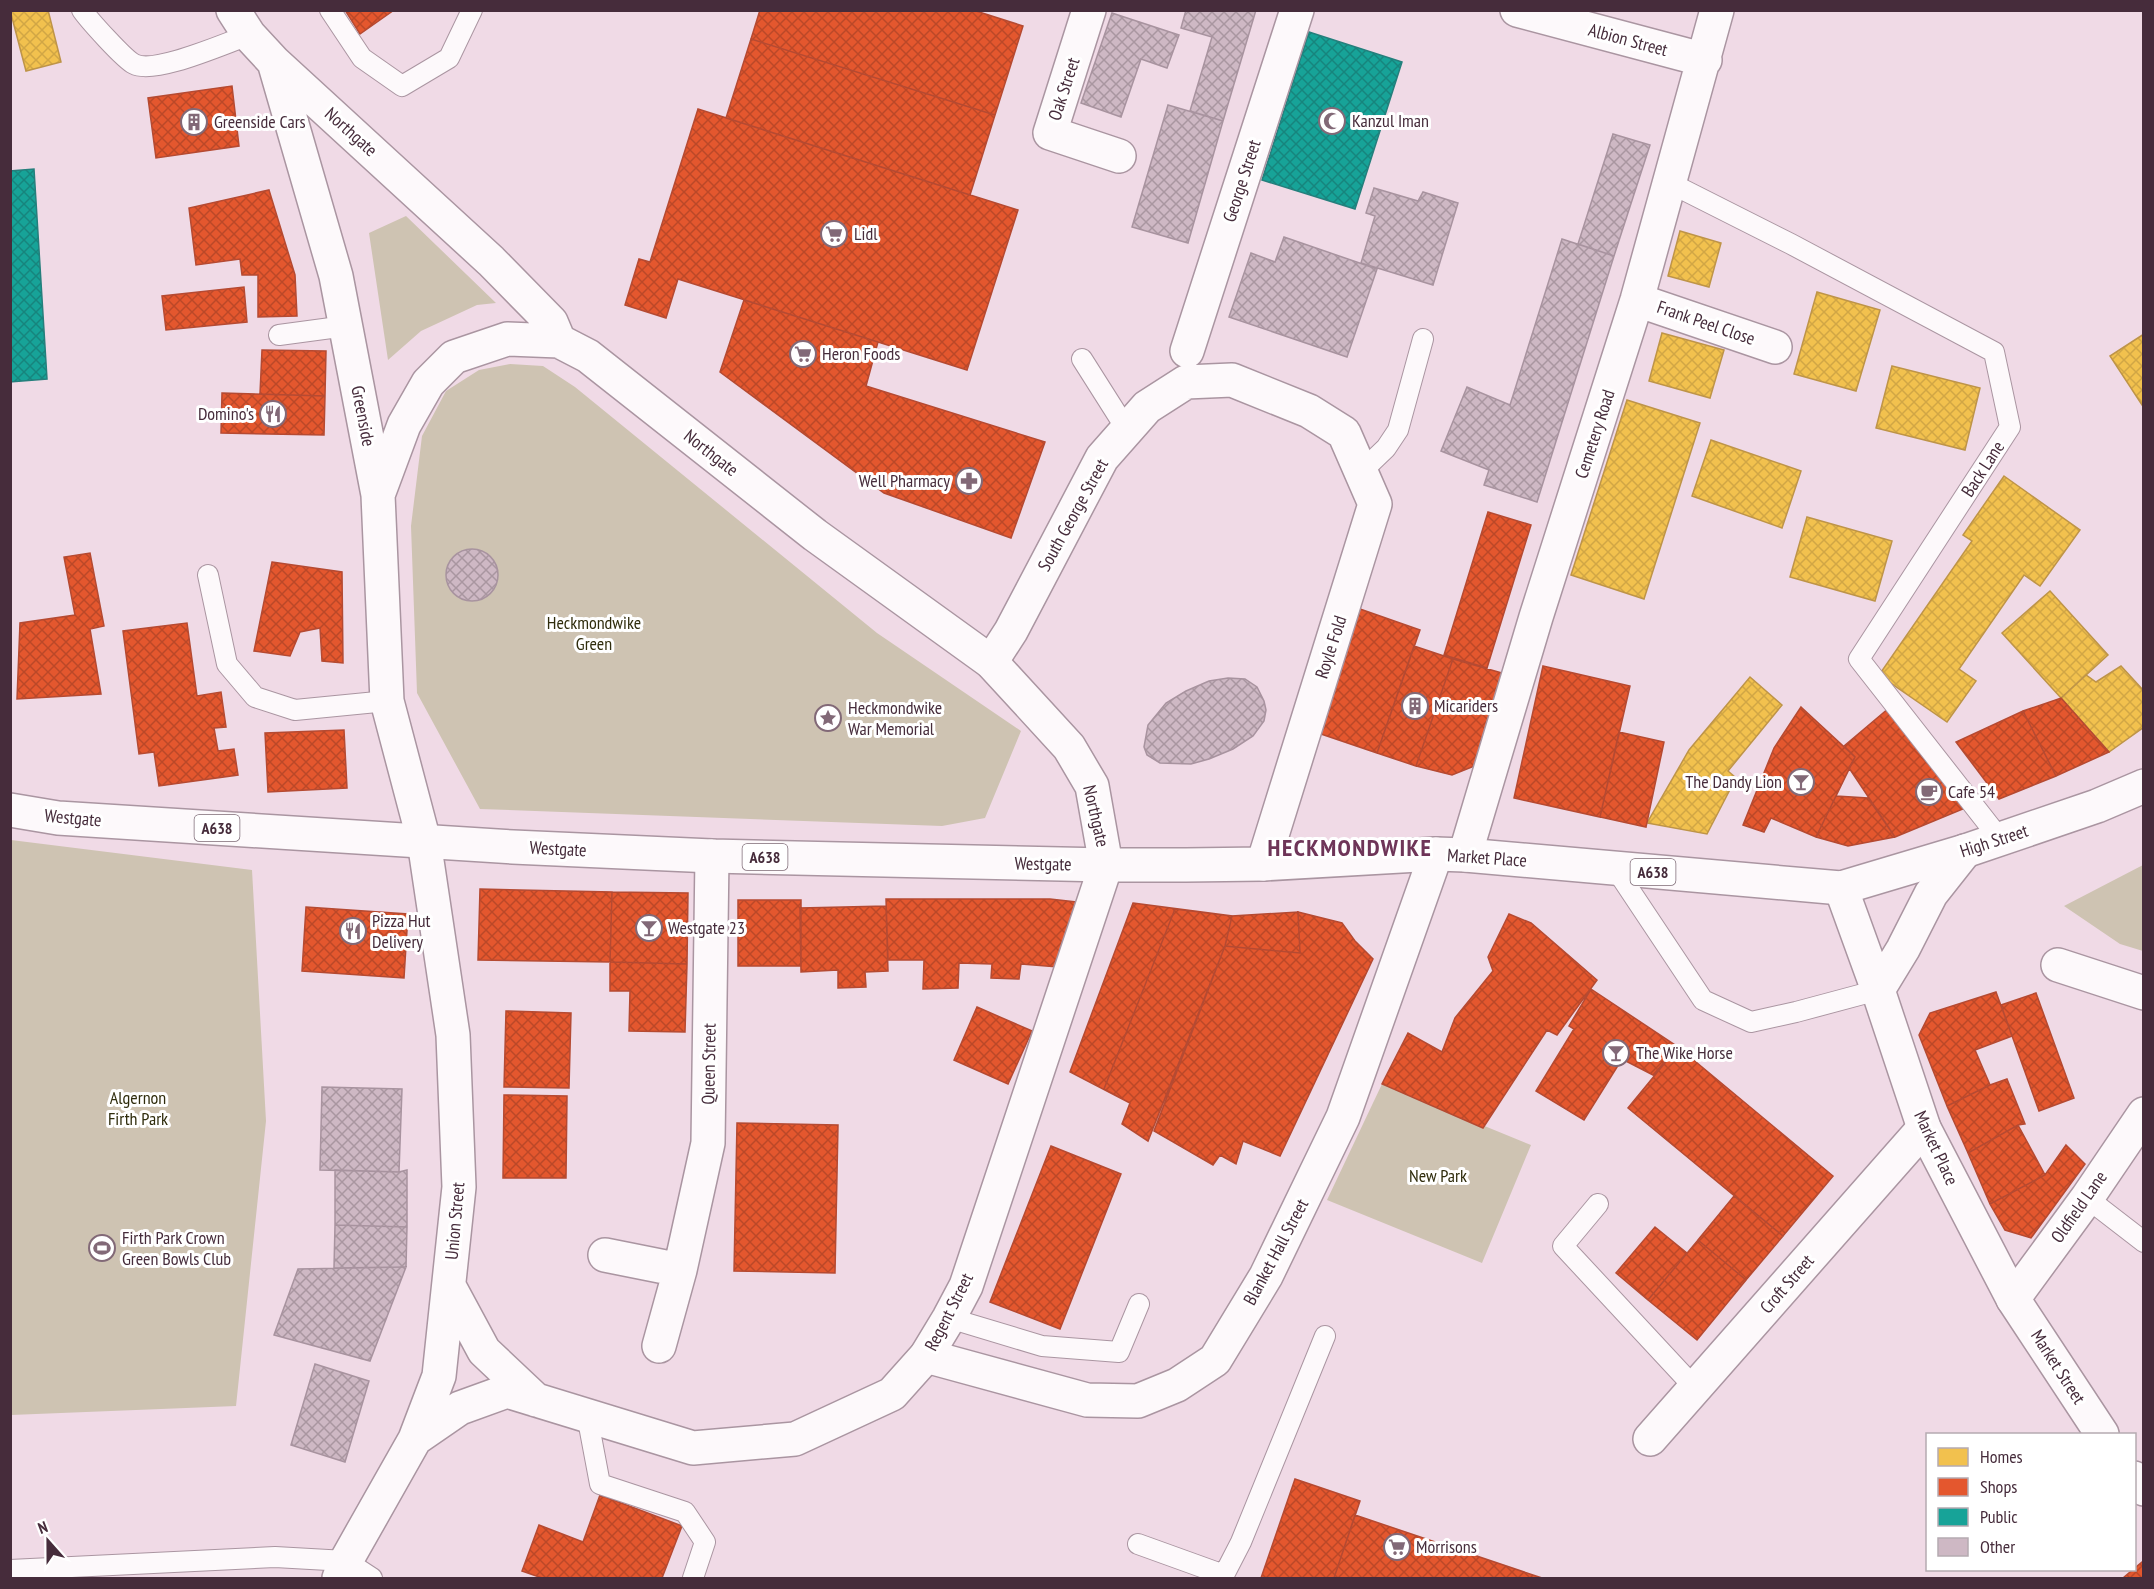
<svg xmlns="http://www.w3.org/2000/svg" width="2154" height="1589" viewBox="0 0 2154 1589" font-family="'PT Sans Narrow',sans-serif">
	<style>
		.green { fill: #cec3b2 }
		.homes { fill: url(#homes-cross-hatch); stroke: #be9448; stroke-width: 1.5 }
		.shops { fill: url(#shops-cross-hatch); stroke: #b54a32; stroke-width: 1.5 }
		.public { fill: url(#public-cross-hatch); stroke: #257f7c; stroke-width: 1.5 }
		.building { fill: url(#building-cross-hatch); stroke: #a8939f; stroke-width: 1.5 }
		.lines { fill: none; stroke-linecap: round; stroke-linejoin: round }
		.lane-casing { stroke: #aa95a1; stroke-width: 22 }
		.street-casing { stroke: #aa95a1; stroke-width: 36 }
		.secondary-casing { stroke: #aa95a1; stroke-width: 36 }
		.primary-casing { stroke: #aa95a1; stroke-width: 36 }
		.lane { stroke: #fdf9fb; stroke-width: 20 }
		.street { stroke: #fdf9fb; stroke-width: 33 }
		.secondary { stroke: #fdf9fb; stroke-width: 33 }
		.primary { stroke: #fdf9fb; stroke-width: 33 }
		.labels { text-anchor: middle; stroke-width: 6; stroke-linejoin: round; paint-order: stroke }
		.shield { fill: #fff; stroke: #7e6b76; stroke-width: 1.5 }
		.shield-label { font-size: 16px; font-weight: bold; fill: #462c3b }
		.street-label { font-size: 18px; fill: #462c3b; stroke: #fff }
		.poi-label { font-size: 18px; fill: #462c3b; stroke: #fff; text-anchor: start }
		.park-label { font-size: 18px; fill: #2f2c0c; stroke: #fff }
		.district-label { font-size: 24px; font-weight: bold; letter-spacing: 1.5px; fill: #6e3558; stroke: #fff }
	</style>
	<defs>
		<pattern id="homes-cross-hatch" width="8" height="8" patternUnits="userSpaceOnUse" patternTransform="scale(1.5)"><rect width="8" height="8" fill="#f2c14e"/><path d="M0 0l8 8M0 8l8-8" fill="none" stroke="#d1a645"/></pattern>
		<pattern id="shops-cross-hatch" width="8" height="8" patternUnits="userSpaceOnUse" patternTransform="scale(1.5)"><rect width="8" height="8" fill="#e4572e"/><path d="M0 0l8 8M0 8l8-8" fill="none" stroke="#bb4828"/></pattern>
		<pattern id="public-cross-hatch" width="8" height="8" patternUnits="userSpaceOnUse" patternTransform="scale(1.5)"><rect width="8" height="8" fill="#17a398"/><path d="M0 0l8 8M0 8l8-8" fill="none" stroke="#17857d"/></pattern>
		<pattern id="building-cross-hatch" width="8" height="8" patternUnits="userSpaceOnUse" patternTransform="scale(1.5)"><rect width="8" height="8" fill="#ceb8c4"/><path d="M0 0l8 8M0 8l8-8" fill="none" stroke="#a996a0"/></pattern>
	</defs>
	<rect width="100%" height="100%" fill="#f0dae6"/>
	<path class="green" d="M406,216l90,87 -19,2 -56,26 -33,29 -19,-127z
		M510,364l33,2 32,21 302,246 144,98 -36,87 -43,8 -462,-17 -63,-116 -6,-167 11,-90 24,-45 33,-21z
		M11,840l241,30 14,251 -30,285 -225,9z
		M2143,865v86l-23,-7 -56,-38z
		M1382,1084l149,61 -49,118 -155,-63z"/>
	<path class="homes" d="M10,10h38l13,52 -35,9z
		M1680,231l41,12 -12,44 -41,-11z
		M1817,292l63,18 -24,81 -62,-17z
		M1662,333l62,17 -14,48 -61,-17z
		M2144,334v74l-34,-52z
		M1892,366l88,22 -15,62 -89,-22z
		M1627,400l73,23 -56,176 -73,-24z
		M1711,440l90,31 -19,57 -90,-32z
		M2004,476l76,54 -40,56 -16,-11 -65,94 17,12 -29,41 -68,-47 93,-134 -9,-6z
		M1807,517l85,24 -17,60 -85,-24z
		M2050,591l58,64 -47,43 -59,-65z
		M2121,666l23,25v36l-35,25 -48,-54 25,-23 10,7z
		M1750,677l32,28 -54,66 8,7 -29,56 -60,-11 42,-73z"/>
	<path class="shops" d="M345,10h49l-34,24z
		M760,10h213l50,16 -28,89 -244,-76z
		M751,39l244,76 -25,80 -244,-77z
		M232,86l7,60 -83,12 -8,-60z
		M698,109l320,101 -51,160 -289,-91 -12,39 -41,-13 14,-46 11,3z
		M269,190l26,85 2,41 -39,1v-42h-16l-2,-16 -44,6 -7,-57z
		M244,287l3,35 -81,8 -4,-34z
		M744,300l134,42 -12,44 179,56 -34,96 -127,-45 -164,-121z
		M262,350l64,1 -1,45 -65,-2z
		M222,393l103,3 -1,39 -103,-2z
		M1488,512l43,13 -44,143 -43,-13z
		M90,553l14,73 -14,3 11,65 -84,5 3,-76 55,-8 -11,-58z
		M272,562l70,10 1,91 -21,-2 -2,-33 -20,4 -10,24 -36,-5z
		M1360,609l60,21 -43,123 -59,-20z
		M187,623l10,73 24,-4 5,35 -12,1 4,23 16,-2 4,26 -79,11 -5,-34 -15,2 -16,-123z
		M1414,646l39,13 -37,107 -39,-13z
		M1453,659l49,14 -25,92 -25,10 -36,-9z
		M1543,666l87,20 -30,131 -86,-19z
		M2061,698l48,54 -53,24 -33,-65z
		M1801,707l54,50 -39,80 -45,-19 -7,14 -21,-7 31,-77z
		M1889,708l45,52 29,49 -68,28 -46,-69 6,-11 -11,-11z
		M2023,711l33,65 -57,23 -43,-57z
		M344,730l3,58 -79,4 -3,-59z
		M1619,732l45,10 -18,85 -46,-10z
		M1836,796l32,2 27,39 -47,9 -32,-9z
		M480,889l132,3 -2,70 -132,-2z
		M612,892l76,1 -1,71 -77,-2z
		M886,899h164l26,3 -18,65 -37,-3 -2,15 -28,-1 1,-14 -33,-1 -1,25 -35,1 1,-29h-36z
		M738,900h63v66h-63z
		M1133,903l99,13 -7,30 -77,195 -26,-17 8,-21 -60,-31z
		M886,906l2,65 -23,1 1,15 -28,1v-18l-37,2 -1,-64z
		M306,907l102,7 -4,64 -102,-7z
		M1175,909l57,7 -7,30 -77,195 -26,-17 8,-21 -26,-14z
		M1298,912l44,11 13,18 18,18 -93,197 -37,-15 -7,23 -16,-9 -7,10 -59,-34 71,-185 75,7z
		M1298,912l2,41 -75,-7 7,-30z
		M1509,914l22,9 66,57 -40,55 -10,-5 -64,98 -101,-44 26,-51 34,19 13,-34 38,-47 -5,-14z
		M610,962l77,2 -2,68 -56,-1 1,-40h-20z
		M1591,989l87,58 -25,28 -31,-16 -38,61 -48,-29 38,-62 -5,-3z
		M1996,992l16,44 -37,14 15,35 -43,21 -28,-71 11,-22z
		M2036,993l38,105 -35,13 -38,-106z
		M977,1007l55,24 -24,53 -54,-24z
		M506,1011l65,2 -2,75 -65,-1z
		M1678,1047l155,129 -50,60 -155,-128z
		M2007,1079l18,45 -7,1 -50,28 -21,-47 43,-21z
		M504,1095l63,1 -1,82h-63z
		M737,1123l101,2 -3,148 -101,-2z
		M2018,1125l27,50 -55,29 -22,-51z
		M2066,1145l19,19 -54,74 -26,-8 -15,-26 55,-29z
		M1051,1146l70,28 -61,155 -70,-27z
		M1734,1196l49,40 -37,44 -48,-40z
		M1655,1227l32,26 -39,47 -32,-27z
		M1698,1240l48,40 -49,60 -49,-40z
		M1295,1479l65,22 -26,77h-73z
		M600,1495l82,31 -20,52h-120l-20,-7 17,-46 44,17z
		M1355,1515l187,63h-208z
		M2142,1562l2,2v14h-21z"/>
	<path class="public" d="M1309,32l93,30 -47,147 -93,-29z
		M34,169l13,210 -37,3v-211z"/>
	<path class="building" d="M1186,10h70l-33,111 -33,-10 22,-74 -31,-9z
		M1112,13l67,22 -12,33 -26,-9 -20,58 -40,-14z
		M1168,105l55,16 -35,122 -56,-16z
		M1613,134l37,11 -36,111 -36,-12z
		M1374,188l44,13 5,-9 35,11 -25,82 -72,-22 14,-47 -9,-3z
		M1284,237l93,32 -30,88 -118,-40 22,-64 24,9z
		M1562,239l52,17 -77,246 -53,-17 5,-15 -48,-19 26,-64 43,18z
		M446 575a26 26 0 1 1 52 0a26 26 0 1 1-52 0Z
		M1228,678l17,1 12,8 7,14 2,9 -2,11 -11,15 -20,13 -24,10 -18,5 -31,-1 -13,-8 -3,-8 4,-22 18,-22 20,-12 23,-10z
		M322,1087l80,2 -3,83 -79,-2z
		M335,1170l64,2 8,-2v57l-72,-2z
		M335,1225l72,2 -1,40 -72,1z
		M406,1267l-36,94 -96,-26 24,-66z
		M315,1364l54,17 -24,81 -54,-17z"/>
	<g class="lines">
		<defs>
			<path id="lane" d="M82,10c7,10 42,49 52,54 21,11 91,-21 115,-29
				M330,10l32,48 40,28 47,-28 23,-48
				M1670,183l121,61 203,108 16,75 -151,232 141,180
				M279,335l67,-9
				M1082,359l45,71
				M1361,472l25,-24 12,-18 25,-91
				M208,575l19,89 28,33 40,13 92,-9
				M1615,868l88,132 48,22 45,-10 82,-22
				M2087,1198l57,44
				M1598,1204l-35,42 132,142
				M949,1318l93,28 77,6 20,-48
				M587,1415l13,69 85,28 20,30 -12,36
				M1138,1544l86,31 17,-33 84,-206
				M10,1570l265,-13 71,4 26,17"/>
			<path id="street" d="M1089,10l-39,123 69,23
				M1517,10l188,50
				M1637,300l138,47
				M1187,351l110,-341
				M991,662l20,-31 91,-173 45,-51 39,-25 46,-2 77,31 35,22 31,71 -112,360
				M1465,855l71,-238 101,-317 80,-290
				M2058,965l86,28
				M605,1255l75,15
				M2013,1299l74,-101 57,-84
				M659,1346l21,-76 28,-127 4,-287
				M926,1356l161,44 51,1 39,-16 38,-25 51,-84 77,-159 93,-263
				M1650,1439l274,-311"/>
			<path id="secondary" d="M233,10l16,25 25,27 217,199 60,61 8,19 29,15 227,179 176,127 78,85 23,39 14,79 -140,421 -17,32 -23,38 -34,38 -97,45 -102,9 -186,-57 -47,17 -45,31
				M274,62l62,214 42,219 9,206 37,140 29,194 6,152 -20,189 -24,63 -69,122 -7,17
				M378,495l26,-70 24,-42 26,-26 53,-18 52,2
				M1841,888l37,102 46,138 89,171 89,135
				M1878,990l25,-41 28,-55 34,-43
				M449,1286l35,65 52,49
				M2134,1478l10,11"/>
			<path id="primary" d="M10,810l48,8 455,29 199,9 394,9h80l77,-1 173,-10 29,1 376,33 124,-37 132,-45 47,-20"/>
		</defs>
		<use href="#lane" class="lane-casing"/>
		<use href="#street" class="street-casing"/>
		<use href="#secondary" class="secondary-casing"/>
		<use href="#primary" class="primary-casing"/>
		<use href="#lane" class="lane"/>
		<use href="#street" class="street"/>
		<use href="#secondary" class="secondary"/>
		<use href="#primary" class="primary"/>
	</g>
	<defs>
		<symbol id="mosque-ring" viewBox="-11 -11 22 22"><circle r="9.5" fill="#fff" stroke="#826977" stroke-width="1.5"/><path d="M3.5-4.9A6 6 0 1 0 3.5 4.9A5 5 0 1 1 3.5-4.9Z" fill="#826977"/></symbol>
		<symbol id="building-ring" viewBox="-11 -11 22 22"><circle r="9.5" fill="#fff" stroke="#826977" stroke-width="1.5"/><path d="M-4-6H4V6H1V3H-1V6H-4ZM-2.5-4.3h1.7v1.8h-1.7ZM.8-4.3h1.7v1.8H.8ZM-2.5-1h1.7V.8h-1.7ZM.8-1h1.7V.8H.8Z" fill="#826977"/></symbol>
		<symbol id="supermarket-ring" viewBox="-11 -11 22 22"><circle r="9.5" fill="#fff" stroke="#826977" stroke-width="1.5"/><path d="M-6-5.5h2.5l.6 2H6L4.5 2H-2.5L-4.4-4H-6ZM-1.5 3.2a1.3 1.3 0 1 0 .1 0ZM3 3.2a1.3 1.3 0 1 0 .1 0Z" fill="#826977"/></symbol>
		<symbol id="restaurant-ring" viewBox="-11 -11 22 22"><circle r="9.5" fill="#fff" stroke="#826977" stroke-width="1.5"/><path d="M-5-6h1v4h1v-4h1v4h1v-4h1v5L-1.5 .5V6h-2V.5L-5-1ZM5-6V6H3V1.5H1.5Q1.5-4 5-6Z" fill="#826977"/></symbol>
		<symbol id="pharmacy-ring" viewBox="-11 -11 22 22"><circle r="9.5" fill="#fff" stroke="#826977" stroke-width="1.5"/><path d="M-2-6h4v4h4v4h-4v4h-4v-4h-4v-4h4Z" fill="#826977"/></symbol>
		<symbol id="sight-ring" viewBox="-11 -11 22 22"><circle r="9.5" fill="#fff" stroke="#826977" stroke-width="1.5"/><path d="M0-6L1.8-2.2L6-1.7L2.9 1.2L3.7 5.4L0 3.3L-3.7 5.4L-2.9 1.2L-6-1.7L-1.8-2.2Z" fill="#826977"/></symbol>
		<symbol id="bar-ring" viewBox="-11 -11 22 22"><circle r="9.5" fill="#fff" stroke="#826977" stroke-width="1.5"/><path d="M-6-5H6L.8 .8V4.5H3.5V6h-7V4.5H-.8V.8Z" fill="#826977"/></symbol>
		<symbol id="cafe-ring" viewBox="-11 -11 22 22"><circle r="9.5" fill="#fff" stroke="#826977" stroke-width="1.5"/><path d="M-5.5-4.5H6V0H3Q3 3.5 0 3.5H-2.5Q-5.5 3.5-5.5 0ZM3-3.2v2h1.7v-2ZM-6 4.5H4V6H-6Z" fill="#826977"/></symbol>
		<symbol id="stadium-ring" viewBox="-11 -11 22 22"><circle r="9.5" fill="#fff" stroke="#826977" stroke-width="1.5"/><path d="M0-5a6.5 5 0 1 0 0 10a6.5 5 0 1 0 0-10ZM-3.5-1.8h7v3.6h-7Z" fill="#826977"/></symbol>
	</defs>
	<g fill-rule="evenodd">
		<use href="#mosque-ring" x="1317" y="106" width="30" height="30"/>
		<use href="#building-ring" x="179" y="107" width="30" height="30"/>
		<use href="#supermarket-ring" x="819" y="219" width="30" height="30"/>
		<use href="#supermarket-ring" x="788" y="339" width="30" height="30"/>
		<use href="#restaurant-ring" x="258" y="399" width="30" height="30"/>
		<use href="#pharmacy-ring" x="954" y="466" width="30" height="30"/>
		<use href="#building-ring" x="1400" y="691" width="30" height="30"/>
		<use href="#sight-ring" x="813" y="703" width="30" height="30"/>
		<use href="#bar-ring" x="1786" y="767" width="30" height="30"/>
		<use href="#cafe-ring" x="1914" y="777" width="30" height="30"/>
		<use href="#bar-ring" x="634" y="913" width="30" height="30"/>
		<use href="#restaurant-ring" x="338" y="916" width="30" height="30"/>
		<use href="#bar-ring" x="1601" y="1038" width="30" height="30"/>
		<use href="#stadium-ring" x="87" y="1233" width="30" height="30"/>
		<use href="#supermarket-ring" x="1382" y="1532" width="30" height="30"/>
	</g>
	<g class="labels">
		<g class="shield">
			<rect x="194.5" y="815" width="45" height="26" rx="4.5"/>
			<rect x="742.5" y="844" width="45" height="26" rx="4.5"/>
			<rect x="1630.5" y="859" width="45" height="26" rx="4.5"/>
		</g>
		<g class="shield-label">
			<text x="217" y="834">A638</text>
			<text x="765" y="863">A638</text>
			<text x="1653" y="878">A638</text>
		</g>
		<g class="street-label">
			<text transform="translate(1628 40) rotate(15)" y="6">Albion Street</text>
			<text transform="translate(1064 89) rotate(-72)" y="6">Oak Street</text>
			<text transform="translate(351 132) rotate(42)" y="6">Northgate</text>
			<text transform="translate(1242 181) rotate(-72)" y="6">George Street</text>
			<text transform="translate(1706 323) rotate(19)" y="6">Frank Peel Close</text>
			<text transform="translate(363 416) rotate(79)" y="6">Greenside</text>
			<text transform="translate(1595 434) rotate(-72)" y="6">Cemetery Road</text>
			<text transform="translate(711 453) rotate(38)" y="6">Northgate</text>
			<text transform="translate(1983 469) rotate(-57)" y="6">Back Lane</text>
			<text transform="translate(1073 515) rotate(-61)" y="6">South George Street</text>
			<text transform="translate(1331 647) rotate(-72)" y="6">Royle Fold</text>
			<text transform="translate(1096 816) rotate(77)" y="6">Northgate</text>
			<text transform="translate(73 818) rotate(5)" y="6">Westgate</text>
			<text transform="translate(1994 841) rotate(-18)" y="6">High Street</text>
			<text transform="translate(558 849) rotate(3)" y="6">Westgate</text>
			<text transform="translate(1487 858) rotate(4)" y="6">Market Place</text>
			<text transform="translate(1043 864) rotate(1)" y="6">Westgate</text>
			<text transform="translate(709 1064) rotate(-89)" y="6">Queen Street</text>
			<text transform="translate(1936 1148) rotate(65)" y="6">Market Place</text>
			<text transform="translate(2079 1207) rotate(-55)" y="6">Oldfield Lane</text>
			<text transform="translate(455 1221) rotate(-85)" y="6">Union Street</text>
			<text transform="translate(1276 1252) rotate(-62)" y="6">Blanket Hall Street</text>
			<text transform="translate(1787 1284) rotate(-49)" y="6">Croft Street</text>
			<text transform="translate(949 1312) rotate(-63)" y="6">Regent Street</text>
			<text transform="translate(2058 1367) rotate(57)" y="6">Market Street</text>
		</g>
		<g class="poi-label">
			<text x="1352" y="127">Kanzul Iman</text>
			<text x="214" y="128">Greenside Cars</text>
			<text x="854" y="240">Lidl</text>
			<text x="822" y="360">Heron Foods</text>
			<text x="254" y="420" text-anchor="end">Domino's</text>
			<text x="950" y="487" text-anchor="end">Well Pharmacy</text>
			<text x="1434" y="712">Micariders</text>
			<text x="848" y="714">Heckmondwike<tspan x="848" dy="21">War Memorial</tspan></text>
			<text x="1782" y="788" text-anchor="end">The Dandy Lion</text>
			<text x="1948" y="798">Cafe 54</text>
			<text x="372" y="927">Pizza Hut<tspan x="372" dy="21">Delivery</tspan></text>
			<text x="668" y="934">Westgate 23</text>
			<text x="1636" y="1059">The Wike Horse</text>
			<text x="122" y="1244">Firth Park Crown<tspan x="122" dy="21">Green Bowls Club</tspan></text>
			<text x="1416" y="1553">Morrisons</text>
		</g>
		<g class="park-label">
			<text x="594" y="629">Heckmondwike<tspan x="594" dy="21">Green</tspan></text>
			<text x="138" y="1104">Algernon<tspan x="138" dy="21">Firth Park</tspan></text>
			<text x="1438" y="1182">New Park</text>
		</g>
		<g class="district-label">
			<text x="1350" y="856">HECKMONDWIKE</text>
		</g>
	</g>
	<rect width="2154" height="1589" fill="none" stroke="#462c3b" stroke-width="24"/>
	<rect x="1926" y="1433" width="210" height="138" fill="#ffffff" stroke="#b5abb1" stroke-width="1.5"/>
	<rect x="1938" y="1448" width="30" height="18" fill="#f2c14e" stroke="#b5abb1" stroke-width="1.5"/>
	<text x="1980" y="1463" font-size="18" fill="#462c3b">Homes</text>
	<rect x="1938" y="1478" width="30" height="18" fill="#e4572e" stroke="#b5abb1" stroke-width="1.5"/>
	<text x="1980" y="1493" font-size="18" fill="#462c3b">Shops</text>
	<rect x="1938" y="1508" width="30" height="18" fill="#17a398" stroke="#b5abb1" stroke-width="1.5"/>
	<text x="1980" y="1523" font-size="18" fill="#462c3b">Public</text>
	<rect x="1938" y="1538" width="30" height="18" fill="#ceb8c4" stroke="#b5abb1" stroke-width="1.5"/>
	<text x="1980" y="1553" font-size="18" fill="#462c3b">Other</text>
	<g transform="translate(48 1541) rotate(339)" stroke="#ffffff" stroke-width="4.5" paint-order="stroke">
	<path d="M0-4.5L10 22L0 15L-10 22Z" fill="#462c3b"/>
	<text y="-9" font-size="16" font-weight="bold" text-anchor="middle" fill="#462c3b">N</text>
	</g>
</svg>
